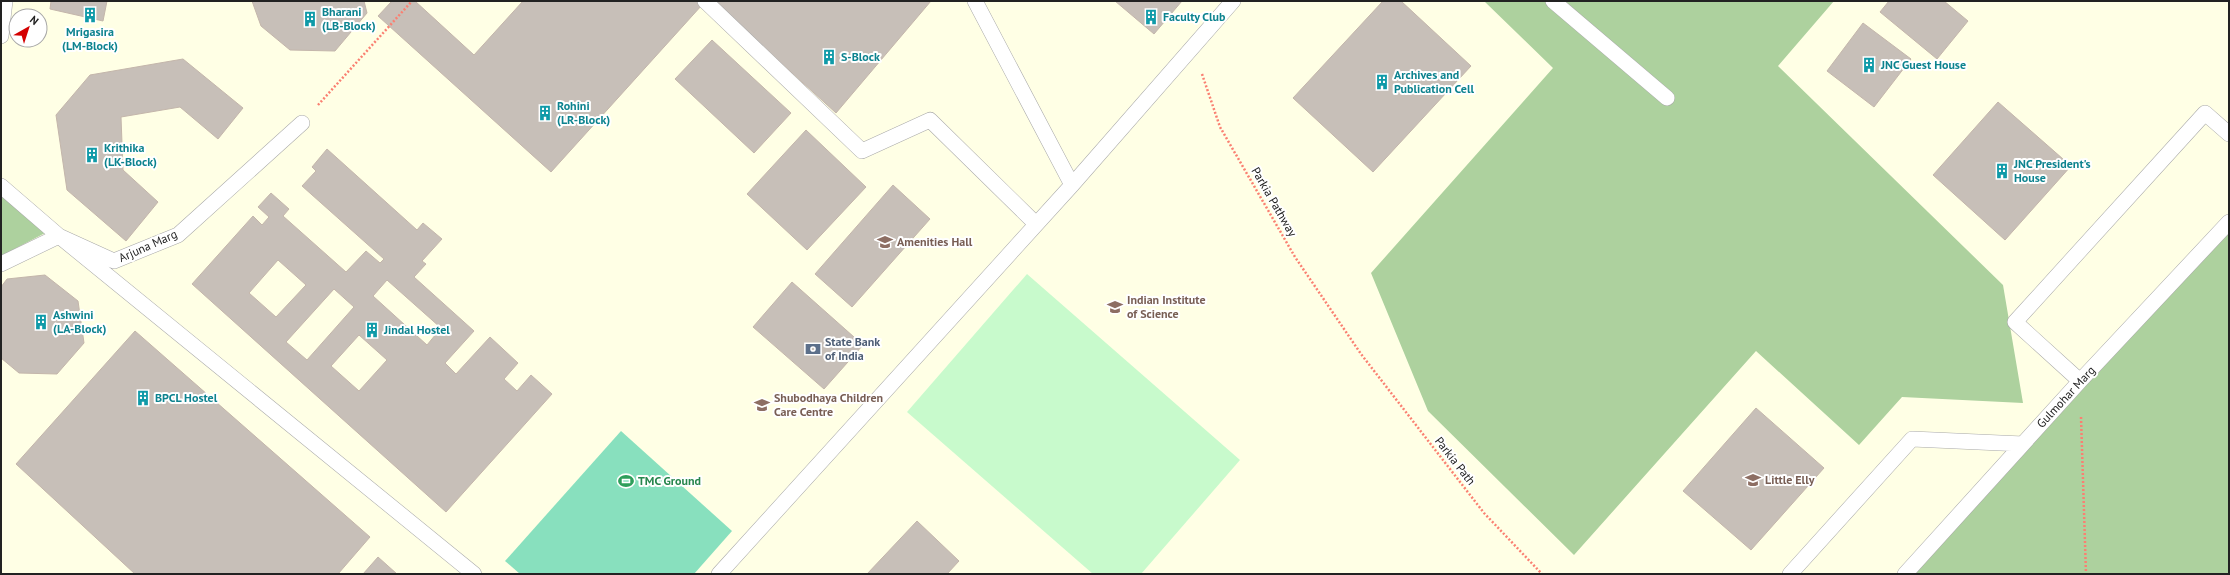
<svg xmlns="http://www.w3.org/2000/svg" width="2230" height="575" viewBox="0 0 2230 575" font-family="'PT Sans',sans-serif">
	<style>
		.education { fill: #ffffe5; fill-rule: evenodd }
		.forest { fill: #add19e }
		.park { fill: #c8facc }
		.pitch { fill: #88e0be }
		.building { fill: #c7bfb8; stroke: #c4b6ab; fill-rule: evenodd }
		.lines { fill: none; stroke-linecap: round; stroke-linejoin: round }
		.service-casing { stroke: #a9a9a9; stroke-width: 16 }
		.path { stroke: #fa8072; stroke-width: 2.5; stroke-dasharray: 2 2; stroke-linecap: butt }
		.service { stroke: #fff; stroke-width: 15 }
		.labels { text-anchor: middle; stroke-width: 4; stroke-linejoin: round; paint-order: stroke }
		.culture-label { font-size: 12px; font-weight: bold; fill: #0d838f; stroke: #fff; text-anchor: start }
		.street-label { font-size: 12px; fill: #222; stroke: #fff }
		.education-label { font-size: 12px; font-weight: bold; fill: #785e54; stroke: #fff; text-anchor: start }
		.service-label { font-size: 12px; font-weight: bold; fill: #4e5e75; stroke: #fff; text-anchor: start }
		.leisure-label { font-size: 12px; font-weight: bold; fill: #27864d; stroke: #fff; text-anchor: start }
	</style>
	<rect width="100%" height="100%" fill="#f2efe9"/>
	<path class="education" d="M1,1h2228v573h-2228zM16,16h24v24h-24z"/>
	<path class="forest" d="M1484,1h350l-56,65 225,219 20,118 -121,-6 -43,48 -103,-94 -182,204 -146,-144 -57,-138 182,-205z
		M1,195l44,38 -44,23z
		M2229,223v351h-320z"/>
	<path class="park" d="M1027,274l213,186 -99,114h-48l-186,-162z"/>
	<path class="pitch" d="M621,431l111,100 -38,43h-174l-15,-13z"/>
	<path class="building" d="M51,1h56l-4,20 -53,-12z
		M252,1h112l3,12 -32,38 -45,-1 -29,-24z
		M392,1h23l59,54 49,-54h175l4,4 -151,167 -173,-156z
		M713,1h218l-95,112z
		M1115,1h67l-28,33z
		M1383,1h18l70,65 -98,106 -80,-74z
		M1889,1h55l24,20 -31,38 -57,-47z
		M1863,23l48,36 -37,48 -47,-36z
		M712,40l79,73 -37,40 -79,-74z
		M183,59l60,49 -25,31 -38,-32 -59,10 2,53 35,32 -32,39 -59,-51 -11,-75 34,-40z
		M1998,102l73,64 -66,74 -72,-65z
		M806,130l60,57 -59,63 -60,-56z
		M327,149l90,81 6,-7 19,16 -20,22 4,3 -12,13 60,54 -29,32 11,11 34,-37 28,26 -14,16 13,12 14,-16 21,19 -106,118 -254,-228 61,-68 9,9 7,-8 -11,-10 13,-14 18,16 -6,7 63,56 20,-21 14,12 4,-4 -82,-73 14,-15 -4,-4zM278,260l28,25 -30,32 -27,-24zM387,280l54,48 -14,17 -54,-49zM334,289l20,18 -47,53 -21,-18zM359,335l28,25 -28,31 -28,-25z
		M893,185l37,34 -78,88 -37,-33z
		M45,275l33,26 6,42 -27,31 -38,-1 -18,-15v-71l6,-8z
		M792,282l71,63 -39,44 -71,-62z
		M135,331l235,206 -32,37h-203l-119,-110z
		M1756,408l68,60 -73,82 -68,-59z
		M917,521l42,40 -12,13h-80z
		M378,557l19,17h-34z"/>
	<g class="lines">
		<defs>
			<path id="service" d="M705,1l157,150 68,-31 106,104
				M975,1l97,184
				M1553,1l114,97
				M1,36l4,-35
				M1,186l58,50 55,25 64,-26 124,-112
				M1,264l58,-28 415,338
				M2080,381l-65,-59 190,-209 24,21
				M719,574l353,-389 161,-184
				M1790,574l122,-135 111,5
				M1905,574l175,-193 149,-159"/>
		</defs>
		<use href="#service" class="service-casing"/>
		<path class="path" d="M1202,74l18,53 75,130 66,97 123,159 58,61
			M318,105l94,-104
			M2081,417l5,157"/>
		<use href="#service" class="service"/>
	</g>
	<defs>
		<symbol id="building-bare" viewBox="-9 -9 18 18"><path d="M-4-6H4V6H1V3H-1V6H-4ZM-2.5-4.3h1.7v1.8h-1.7ZM.8-4.3h1.7v1.8H.8ZM-2.5-1h1.7V.8h-1.7ZM.8-1h1.7V.8H.8Z" fill="#0f9aa8" stroke="#fff" stroke-width="2.5" paint-order="stroke"/></symbol>
		<symbol id="university-bare" viewBox="-9 -9 18 18"><path d="M0-5L7-2L0 1L-7-2ZM-4 1L0 2.5L4 1V4Q0 6-4 4Z" fill="#8d6e63" stroke="#fff" stroke-width="2.5" paint-order="stroke"/></symbol>
		<symbol id="bank-bare" viewBox="-9 -9 18 18"><path d="M-6-4H6V4H-6ZM0-2.3a2.3 2.3 0 1 0 0 4.6a2.3 2.3 0 1 0 0-4.6Z" fill="#5c6f8a" stroke="#fff" stroke-width="2.5" paint-order="stroke"/></symbol>
		<symbol id="school-bare" viewBox="-9 -9 18 18"><path d="M0-5L7-2L0 1L-7-2ZM-4 1L0 2.5L4 1V4Q0 6-4 4Z" fill="#8d6e63" stroke="#fff" stroke-width="2.5" paint-order="stroke"/></symbol>
		<symbol id="stadium-bare" viewBox="-9 -9 18 18"><path d="M0-5a6.5 5 0 1 0 0 10a6.5 5 0 1 0 0-10ZM-3.5-1.8h7v3.6h-7Z" fill="#2e9e5b" stroke="#fff" stroke-width="2.5" paint-order="stroke"/></symbol>
	</defs>
	<g fill-rule="evenodd">
		<use href="#building-bare" x="79" y="4" width="22" height="22"/>
		<use href="#building-bare" x="1140" y="6" width="22" height="22"/>
		<use href="#building-bare" x="299" y="8" width="22" height="22"/>
		<use href="#building-bare" x="818" y="46" width="22" height="22"/>
		<use href="#building-bare" x="1858" y="54" width="22" height="22"/>
		<use href="#building-bare" x="1371" y="71" width="22" height="22"/>
		<use href="#building-bare" x="534" y="102" width="22" height="22"/>
		<use href="#building-bare" x="81" y="144" width="22" height="22"/>
		<use href="#building-bare" x="1991" y="160" width="22" height="22"/>
		<use href="#university-bare" x="874" y="231" width="22" height="22"/>
		<use href="#university-bare" x="1104" y="296" width="22" height="22"/>
		<use href="#building-bare" x="30" y="311" width="22" height="22"/>
		<use href="#building-bare" x="361" y="319" width="22" height="22"/>
		<use href="#bank-bare" x="802" y="338" width="22" height="22"/>
		<use href="#building-bare" x="132" y="387" width="22" height="22"/>
		<use href="#school-bare" x="751" y="394" width="22" height="22"/>
		<use href="#school-bare" x="1742" y="469" width="22" height="22"/>
		<use href="#stadium-bare" x="615" y="470" width="22" height="22"/>
	</g>
	<g class="labels">
		<g class="culture-label">
			<text x="322" y="16">Bharani<tspan x="322" dy="14">(LB-Block)</tspan></text>
			<text x="1163" y="21">Faculty Club</text>
			<text x="90" y="36" text-anchor="middle">Mrigasira<tspan x="90" dy="14">(LM-Block)</tspan></text>
			<text x="841" y="61">S-Block</text>
			<text x="1881" y="69">JNC Guest House</text>
			<text x="1394" y="79">Archives and<tspan x="1394" dy="14">Publication Cell</tspan></text>
			<text x="557" y="110">Rohini<tspan x="557" dy="14">(LR-Block)</tspan></text>
			<text x="104" y="152">Krithika<tspan x="104" dy="14">(LK-Block)</tspan></text>
			<text x="2014" y="168">JNC President's<tspan x="2014" dy="14">House</tspan></text>
			<text x="53" y="319">Ashwini<tspan x="53" dy="14">(LA-Block)</tspan></text>
			<text x="384" y="334">Jindal Hostel</text>
			<text x="155" y="402">BPCL Hostel</text>
		</g>
		<g class="street-label">
			<text transform="translate(1274 202) rotate(60)" y="4">Parkia Pathway</text>
			<text transform="translate(148 246) rotate(-24)" y="4">Arjuna Marg</text>
			<text transform="translate(2066 397) rotate(-47)" y="4">Gulmohar Marg</text>
			<text transform="translate(1455 461) rotate(52)" y="4">Parkia Path</text>
		</g>
		<g class="education-label">
			<text x="897" y="246">Amenities Hall</text>
			<text x="1127" y="304">Indian Institute<tspan x="1127" dy="14">of Science</tspan></text>
			<text x="774" y="402">Shubodhaya Children<tspan x="774" dy="14">Care Centre</tspan></text>
			<text x="1765" y="484">Little Elly</text>
		</g>
		<g class="service-label">
			<text x="825" y="346">State Bank<tspan x="825" dy="14">of India</tspan></text>
		</g>
		<g class="leisure-label">
			<text x="638" y="485">TMC Ground</text>
		</g>
	</g>
	<rect width="2230" height="575" fill="none" stroke="#222222" stroke-width="4"/>
	<g transform="translate(28 28) rotate(39)"><circle r="19" fill="#ffffff" stroke="#a7a7a7"/>
	<path d="M0-3L7 15L0 10L-7 15Z" fill="#d40000"/>
	<text y="-6" font-size="11" font-weight="bold" text-anchor="middle" fill="#222222">N</text>
	</g>
</svg>
